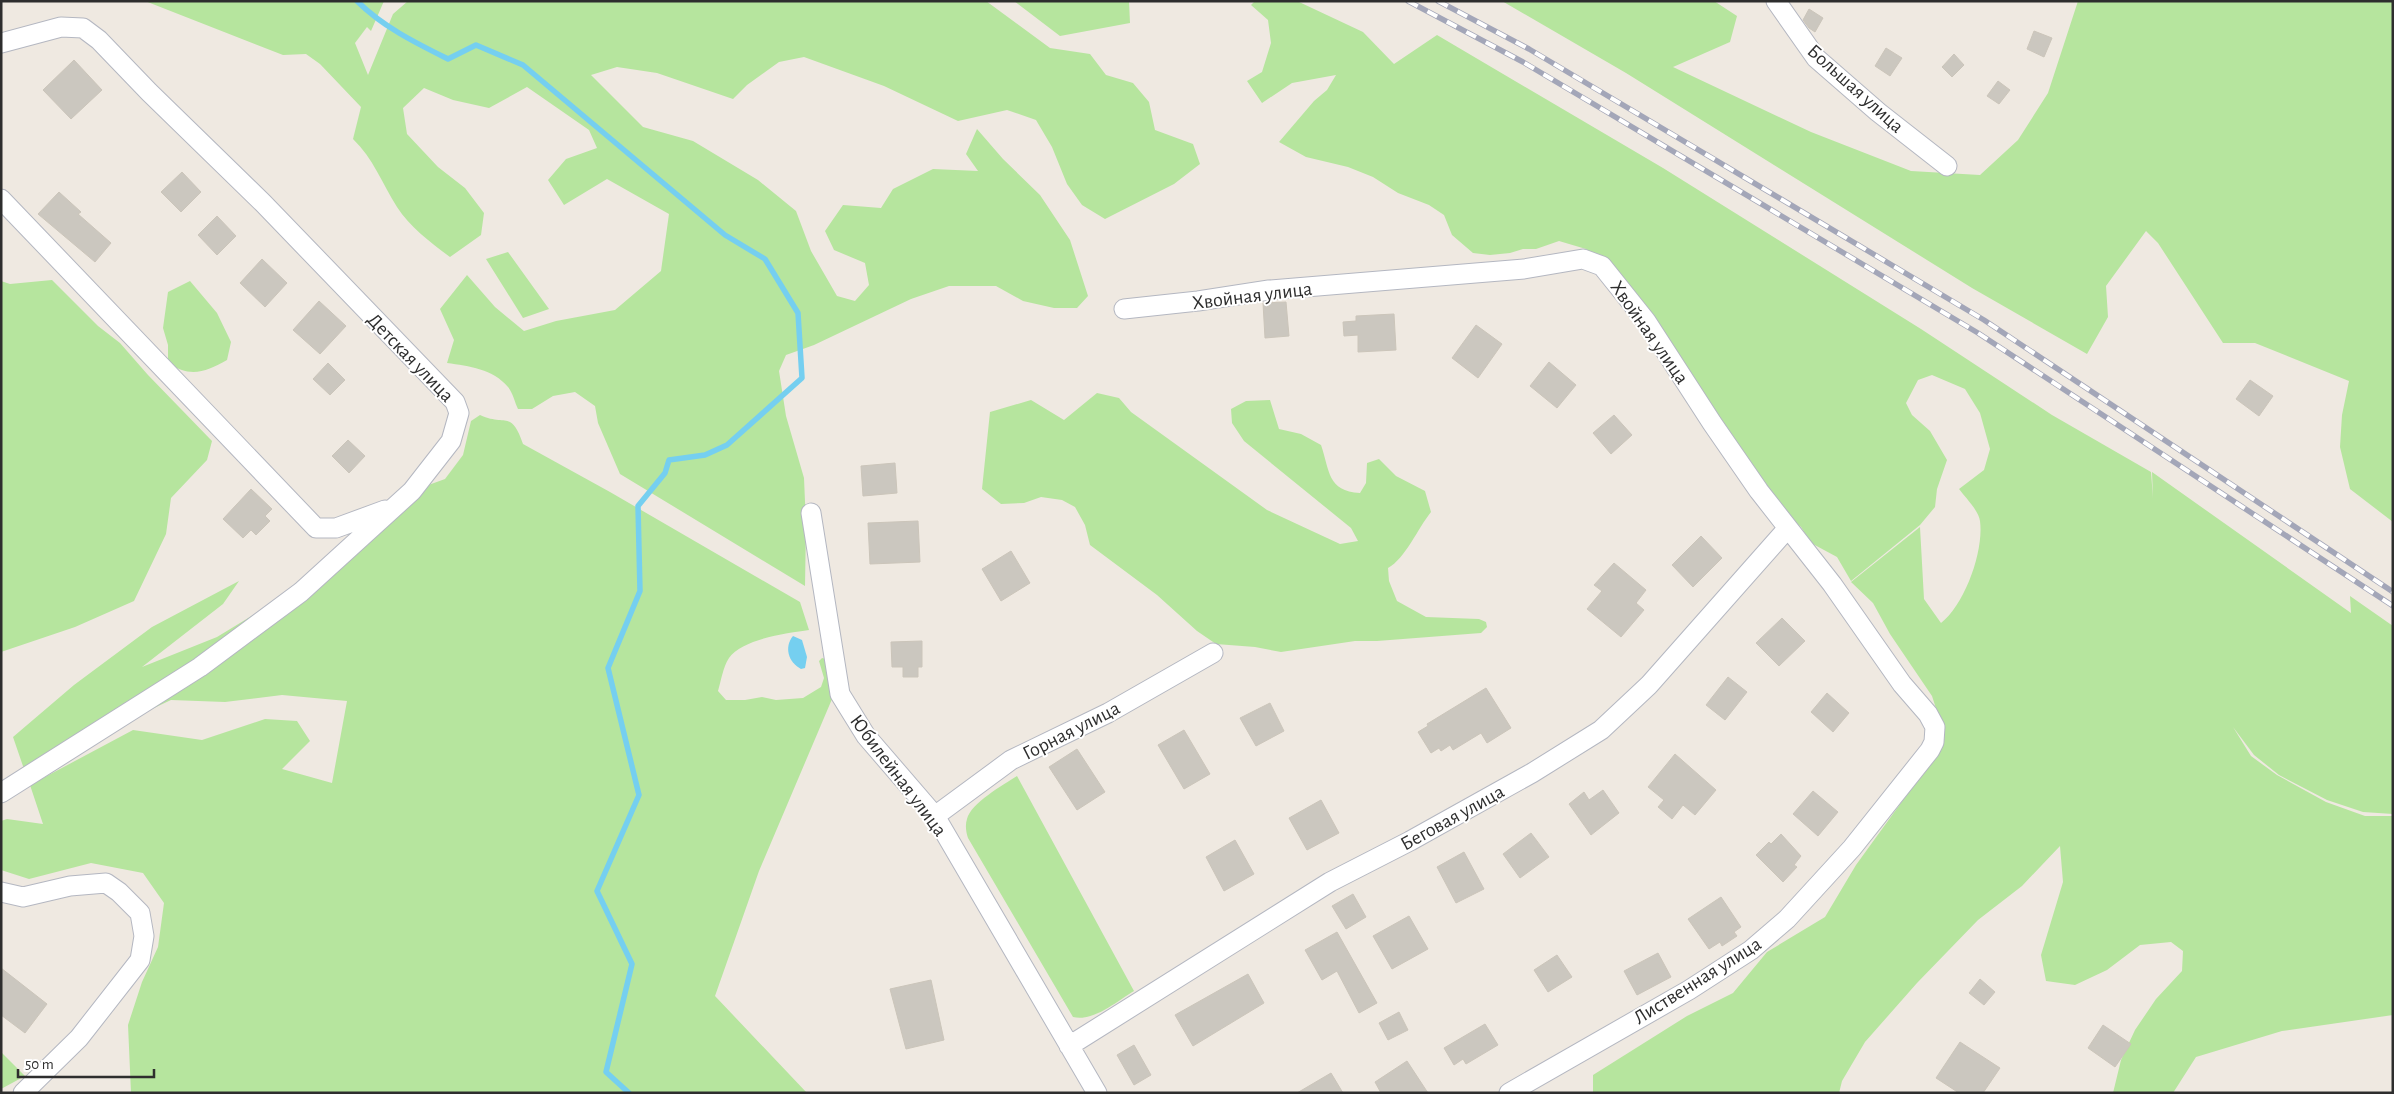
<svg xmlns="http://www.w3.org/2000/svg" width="2394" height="1094" viewBox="0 0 2394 1094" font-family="'Alegreya Sans',sans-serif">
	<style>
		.green { fill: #b6e59e }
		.water { fill: #75cff0 }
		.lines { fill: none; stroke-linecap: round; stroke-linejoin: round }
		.stream { stroke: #75cff0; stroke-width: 5.5 }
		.building { fill: #cbc7bf; stroke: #cbc5ba }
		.street-casing { stroke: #b4b7c1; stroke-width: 21 }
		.street { stroke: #fff; stroke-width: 19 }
		.rail-casing { stroke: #a3a6b8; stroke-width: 5.5 }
		.rail { stroke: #fff; stroke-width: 4; stroke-dasharray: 11; stroke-linecap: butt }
		.labels { text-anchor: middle; stroke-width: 4; stroke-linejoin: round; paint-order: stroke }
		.street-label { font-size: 20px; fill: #2e2e2e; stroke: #fff }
	</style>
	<rect width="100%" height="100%" fill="#efe9e1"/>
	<path class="green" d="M145,1h239l-13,30 -4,-4 -12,16 13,32 25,-61 15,-13h578l64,47 40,6 16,21 27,8 16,19 6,28 38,14 7,20 -26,20 -69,35 -23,-14 -15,-21 -15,-37 -16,-27 -29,-10 -49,11 -74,-35 -80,-29 -25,5 -32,23 -14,14 -76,-26 -40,-6 -26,8 52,52 50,14 65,39 38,31 15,40 26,45 18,5 14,-16 -4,-22 -31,-13 -9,-19 18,-26 38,3 12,-19 40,-20 45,2 -12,-17 11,-25 26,30 37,36 30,45 18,56 -11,12h-23l-31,-7 -27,-15h-47l-38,13 -97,46 -28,10 -7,16 7,45 18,62 2,47 -1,61 -185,-112 -22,-51 -3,-17 -20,-14 -22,4 -21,13h-14c-3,-6 -5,-16 -10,-22 -15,-18 -39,-21 -61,-24l7,-23 -14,-31 27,-34 28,32 29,24 32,-10 59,-11 46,-39 8,-57 -62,-35 -43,26 -16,-25 18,-21 31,-11 -8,-18 -62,-43 -38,21 -36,-8 -29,-12 -21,20 4,26 31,33 27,21 19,25 -3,22 -31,22c-19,-14 -40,-30 -53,-50 -15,-24 -24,-49 -44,-68l8,-32 -41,-43 -14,-10 -23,1z
		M1014,1h115l1,22 -70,13z
		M1255,1h42l66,31 31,32 43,-29 226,133 258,161 131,86 99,57 2,26 -1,-26 199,141 -1,-17 43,30v188l-30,-2 -36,-12 -48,-25 -25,-20 -21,-28 18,29 26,19 49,27 39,14h28v199l-111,16 -86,26 -23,36h-60l8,-33 14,-30 21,-31 26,-28 1,-20 -12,-9 -31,3 -33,25 -32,15 -29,-4 -5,-26 22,-73 -3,-36 -38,40 -44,34 -61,63 -52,59 -23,39 -3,12h-246v-18l94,-59 46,-23 34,-41 58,-35 31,-52 63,-87 25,-45 -12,-37 -42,-62 -17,-31 -22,-21 69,-55 4,72 17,24c24,-19 43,-72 39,-102 -1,-10 -15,-24 -21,-32l25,-19 6,-21 -10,-36 -15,-24 -33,-14 -14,5 -12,23 6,12 18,16 17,29 -10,29 -2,18 -15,18 -69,56 -14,-24 -26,-14 -10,-16 -16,-13 -199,-265 -27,-8 -23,8h-13l-13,4 -20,2 -17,-2 -21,-18 -8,-20 -15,-10 -31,-12 -25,-16 -25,-10 -42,-10 -27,-15 35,-41 13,-11 9,-15 -44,8 -30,20 -15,-22 15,-9 9,-29 -3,-23 -17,-15z
		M1502,1h212l23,15 -7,26 -57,25 138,65 100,39 69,4 38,-35 30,-47 30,-92h315v521l-43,-33 -10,-42 2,-32 7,-34 -94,-38h-32l-65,-100 -12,-12 -40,55 2,31 -21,37 -115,-66 -346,-215z
		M508,252l41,57 -26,9 -37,-59z
		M52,280l46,46 22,17 28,32 64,66 -5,19 -36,38 -5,36 -32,67 -59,26 -74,25v-371l9,3z
		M190,281l27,32 14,29 -4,18c-21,12 -37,18 -59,3v-18l-5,-17 5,-36z
		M1097,393l22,5 12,14 136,98 73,34 18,-3 -7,-13 -107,-87 -12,-18 -1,-14 15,-8 24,-1 9,29 22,5 20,11c9,26 6,46 39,48l6,-10 1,-20 12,-4 17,17 29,15 6,21c-13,16 -26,47 -43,56l1,13 8,20 29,16 53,2 7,3 1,5 -6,6 -104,8h-22l-74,11 -26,-5 -39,-3 -19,-13 -40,-36 -67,-50 -5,-20 -10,-18 -13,-7 -21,-3 -17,6 -23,1 -19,-15 8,-77 41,-12 33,20z
		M480,415c26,12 31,-6 43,29l87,48 190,110 9,28c-22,3 -67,9 -80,28 -6,9 -8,23 -11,33l8,9h19l17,-3 14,3 27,-2 18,-11 3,-9 -5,-17 3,-3 7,2 6,32 -76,179 -44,125 92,97h-676l-3,-68 14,-43 16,-35 6,-44 -21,-30 -52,-10 -62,16 -28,-9v-49l6,-2 36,5 -13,-39 103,-55 69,10 63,-21 32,2 13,20 -28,28 50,14 15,-82 -65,-6 -57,7 -54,-2 -147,69 -11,-32 61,-52 78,-58 87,-46 -16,23 -81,63 75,-30 64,-39 131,-107 33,-12 18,-24 8,-34z
		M1017,776l117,215c-17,10 -40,31 -61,26l-105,-179c-2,-6 -3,-13 -1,-19 4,-16 36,-34 50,-43z
		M1,1052l24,24 -24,13z"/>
	<path class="water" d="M793,636l9,4 5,17 -2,11 -4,1c-13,-7 -17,-22 -8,-33z"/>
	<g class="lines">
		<path class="stream" d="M357,1c26,26 59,42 91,58l28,-14 47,20 202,170 40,24 33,54 4,65 -75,67 -22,10 -36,5 -4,13 -27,33 2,85 -32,77 31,127 -42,96 35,73 -26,108 23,21"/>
	</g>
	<path class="building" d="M1809,9l14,9 -8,14 -6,-4 -6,-8z
		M2034,31l18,7 -8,19 -17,-8z
		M1886,48l16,10 -12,18 -15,-10z
		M1954,54l10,11 -12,12 -10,-10z
		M74,60l28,30 -31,29 -28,-29z
		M1998,81l12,9 -11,14 -12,-8z
		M182,172l19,20 -20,20 -20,-20z
		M59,192l22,20 -3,2 33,29 -16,19 -57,-48z
		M217,216l19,20 -19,19 -19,-20z
		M262,259l25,24 -22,24 -25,-24z
		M319,301l27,25 -26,28 -27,-24z
		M1286,302l3,34 -24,2 -2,-35z
		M1394,314l2,36 -38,2v-17l-14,1 -1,-14 13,-1v-5z
		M1476,325l26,19 -24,34 -26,-20z
		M1549,362l27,23 -19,23 -27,-22z
		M328,363l17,17 -15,15 -17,-16z
		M2250,380l23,16 -14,20 -23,-17z
		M1614,415l18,20 -21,19 -18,-21z
		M348,440l17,16 -16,17 -17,-17z
		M895,463l2,30 -34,3 -2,-30z
		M251,489l21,20 -7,7 5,5 -14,14 -5,-5 -8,8 -20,-19z
		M918,521l2,41 -50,2 -2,-41z
		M1701,536l21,22 -29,29 -21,-22z
		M1011,551l19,32 -29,18 -19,-32z
		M1614,563l32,27 -10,13 8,7 -23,27 -34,-28 15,-18 -8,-6z
		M1782,618l23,23 -26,25 -23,-23z
		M922,641v26h-4v10h-15v-10h-11l-1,-25z
		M1728,677l19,15 -22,28 -19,-15z
		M1486,688l25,40 -24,15 -6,-10 -28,17 -3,-5 -9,6 -2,-3 -8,5 -13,-21 10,-6 -1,-2z
		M1827,693l22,20 -16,19 -22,-20z
		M1270,703l14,28 -28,15 -16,-28z
		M1184,730l26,44 -26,15 -26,-44z
		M1077,749l28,43 -28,18 -28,-43z
		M1675,754l41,36 -21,25 -12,-10 -11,14 -14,-12 6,-7 -16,-13z
		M1603,790l16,23 -28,22 -22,-31 15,-12 5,8z
		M1813,791l25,21 -20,24 -25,-22z
		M1321,800l18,33 -32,17 -18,-32z
		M1531,833l18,24 -29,21 -17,-24z
		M1781,834l20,22 -7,9 3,2 -14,15 -27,-27 13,-13 2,2z
		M1235,840l19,34 -30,17 -18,-34z
		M1464,852l20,37 -28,14 -19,-36z
		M1353,894l13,23 -20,12 -14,-23z
		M1721,897l20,30 -7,5 3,4 -15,10 -2,-4 -11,7 -21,-30z
		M1409,916l19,33 -36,20 -19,-33z
		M1337,932l40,71 -18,10 -22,-42 -15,9 -17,-30z
		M1658,953l13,24 -34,18 -13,-24z
		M1557,955l15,22 -24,15 -14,-22z
		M1,968l46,36 -22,29 -24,-18z
		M1248,974l16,29 -71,43 -18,-31z
		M1980,979l15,13 -11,13 -15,-12z
		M931,980l13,60 -38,9 -16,-60z
		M1399,1012l9,18 -20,10 -9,-17z
		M1485,1024l13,21 -32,19 -3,-5 -9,6 -10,-17z
		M2103,1025l28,19 -16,23 -27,-19z
		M1960,1042l40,26 -17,25h-24l-23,-15z
		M1134,1045l17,30 -17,10 -17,-30z
		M1407,1061l21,32h-47l-6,-11z
		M1331,1073l12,20h-46z"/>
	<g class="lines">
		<defs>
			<path id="street" d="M1776,1l40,57 62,54 69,54
				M1,43l60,-16 22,1 16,12 50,52 114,111 192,199 4,11 -8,28 -39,50 -111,101 -101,75 -199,126
				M1,199l315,329h20l49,-18
				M1124,309l74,-8 71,-11 255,-21 59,-10 19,7 44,55 66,102 47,68 73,93 70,100 26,30 7,13 -1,15 -4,8 -78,98 -65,71 -36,31 -62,40 -180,103
				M811,513l29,181 26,42 69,80 162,277
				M935,816l76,-56 97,-47 105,-60
				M1,892l22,5 47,-11 36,-3 13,9 21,21 4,23 -4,24 -61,78 -56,55
				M1069,1046l261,-164 80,-41 122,-68 69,-43 48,-45 138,-156"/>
		</defs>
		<use href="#street" class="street-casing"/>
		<use href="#street" class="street"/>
		<defs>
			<path id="rail" d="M1408,1l115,61 455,271 415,273
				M1438,1l91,48 455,271 409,272"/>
		</defs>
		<use href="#rail" class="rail-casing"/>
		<use href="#rail" class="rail"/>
	</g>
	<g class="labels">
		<g class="street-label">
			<text transform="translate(1856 88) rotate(42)" y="7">Большая улица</text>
			<text transform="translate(1252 295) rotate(-7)" y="7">Хвойная улица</text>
			<text transform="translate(1650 332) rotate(55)" y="7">Хвойная улица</text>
			<text transform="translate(411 357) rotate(46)" y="7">Детская улица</text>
			<text transform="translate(1071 730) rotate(-27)" y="7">Горная улица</text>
			<text transform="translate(899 775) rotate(53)" y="7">Юбилейная улица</text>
			<text transform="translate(1452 817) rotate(-29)" y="7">Беговая улица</text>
			<text transform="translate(1697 980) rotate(-32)" y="7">Лиственная улица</text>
		</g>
	</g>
	<rect width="2394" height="1094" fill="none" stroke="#2e2e2e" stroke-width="5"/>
	<path d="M18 1069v8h136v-8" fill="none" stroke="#2e2e2e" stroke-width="2.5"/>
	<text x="25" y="1069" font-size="15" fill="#2e2e2e" stroke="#ffffff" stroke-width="4" paint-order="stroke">50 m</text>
</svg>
